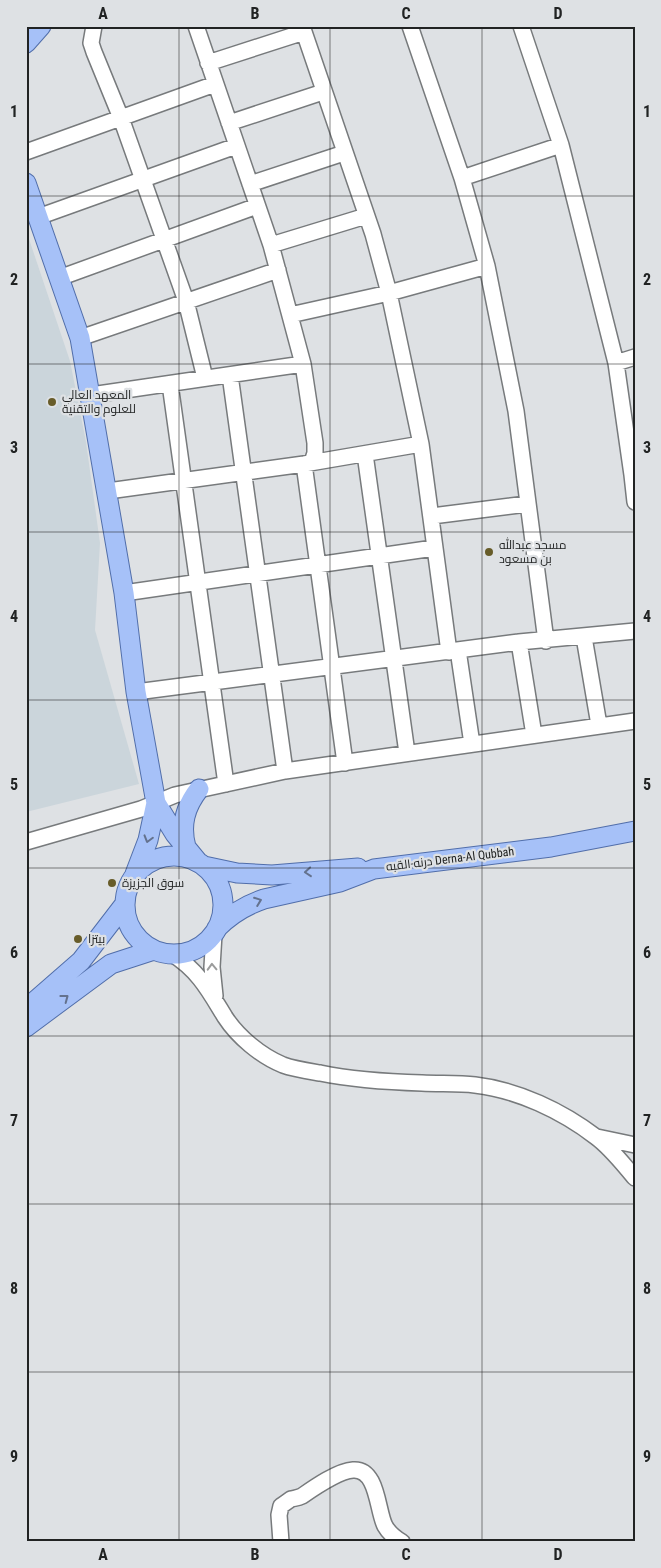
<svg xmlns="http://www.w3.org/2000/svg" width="661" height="1568" viewBox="0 0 661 1568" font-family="'Roboto Condensed',Cairo,sans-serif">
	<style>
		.built { fill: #cbd5db }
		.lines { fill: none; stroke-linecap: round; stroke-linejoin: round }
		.minor-casing { stroke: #777a7c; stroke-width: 18 }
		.major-casing { stroke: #516eaa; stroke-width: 21 }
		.minor { stroke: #fff; stroke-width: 15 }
		.major { stroke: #a6c1f8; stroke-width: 19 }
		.oneway { stroke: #64728e }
		.oneway2 { stroke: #9b9c9c }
		.grid { fill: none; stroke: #212323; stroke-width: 1; stroke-opacity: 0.55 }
		.poi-dot { fill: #675c29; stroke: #dee1e4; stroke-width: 2 }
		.labels { text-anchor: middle; stroke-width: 4.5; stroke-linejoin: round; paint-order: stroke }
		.poi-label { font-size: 12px; fill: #212323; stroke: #dee1e4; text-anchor: start }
		.street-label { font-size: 12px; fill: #212323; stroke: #dee1e4 }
		.neatline { fill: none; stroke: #212323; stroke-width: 2 }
		.grid-label { font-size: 16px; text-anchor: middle; font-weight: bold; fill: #212323 }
	</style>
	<rect width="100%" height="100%" fill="#dee1e4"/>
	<path class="built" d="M26,230l44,131 16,81 14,101 -5,87 44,154 -113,28z"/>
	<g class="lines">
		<defs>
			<path id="minor" d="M94,26l-3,17 3,9 27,66 65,183 19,77
				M196,26l75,219 32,119 12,79v10l-3,9
				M302,26l71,208 16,59 32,151 28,208
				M410,26l52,152 25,88 29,145 30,230
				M521,26l40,119 55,218 16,112 3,27
				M208,63l96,-31
				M229,123l94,-31
				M26,152l189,-68
				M462,178l99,-33
				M250,184l94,-31
				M38,217l198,-71
				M271,245l95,-29
				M59,278l198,-72
				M290,315l99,-22 98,-27
				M80,338l198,-68
				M616,363l19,-6
				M230,375l55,396
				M170,384l56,400
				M91,395l212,-31
				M365,454l42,299
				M304,464l41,299
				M108,491l196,-27 117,-20
				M432,516l95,-12
				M124,593l310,-45
				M584,637l15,88
				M519,642l15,93
				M458,650l14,94
				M136,692l383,-50 116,-11
				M26,842l115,-33 34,-14 110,-24 350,-50
				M214,934l-2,33 3,29
				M172,954c27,17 37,37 53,63 13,20 36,39 58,48 11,4 25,6 37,8 34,7 67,9 102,10 17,1 36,0 53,2 43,5 87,26 121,52 15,11 27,27 39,41
				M597,1137l38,8
				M281,1542l-2,-27 2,-9c3,-2 7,-5 10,-7 4,-1 7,-1 11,-3 13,-9 36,-25 51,-26 25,-2 24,41 32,56 4,7 10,12 17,16"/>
			<path id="major" d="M26,43l15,-17
				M26,183l54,155 44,255 12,99 20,111 -8,37 -13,34
				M156,803l19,31 23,28
				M186,847c-6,-22 -1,-40 13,-58
				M125 905a49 49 0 1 1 98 0a49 49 0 1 1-98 0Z
				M204,866l33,7 35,2 86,-7
				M217,928c14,-14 29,-23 47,-29l76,-17 34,-13 177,-22 84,-16
				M26,1009l55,-48 43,-56
				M26,1027l85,-63 43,-14"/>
		</defs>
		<use href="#minor" class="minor-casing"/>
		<use href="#major" class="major-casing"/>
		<use href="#minor" class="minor"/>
		<use href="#major" class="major"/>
	</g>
	<defs><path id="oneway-chevron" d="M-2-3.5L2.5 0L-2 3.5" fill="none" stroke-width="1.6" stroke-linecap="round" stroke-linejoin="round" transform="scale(1.25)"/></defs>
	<g class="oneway">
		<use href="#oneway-chevron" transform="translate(148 839) rotate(106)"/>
		<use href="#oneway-chevron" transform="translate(308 872) rotate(175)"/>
		<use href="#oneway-chevron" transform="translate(258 901) rotate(-21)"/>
		<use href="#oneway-chevron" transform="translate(65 998) rotate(-37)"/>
	</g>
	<use class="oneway2" href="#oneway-chevron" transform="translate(212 967) rotate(-92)"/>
	<path class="grid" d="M179,26v1516M330,26v1516M482,26v1516M26,196h609M26,364h609M26,532h609M26,700h609M26,868h609M26,1036h609M26,1204h609M26,1372h609"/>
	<g class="poi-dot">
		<circle cx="52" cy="402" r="5"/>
		<circle cx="489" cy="552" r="5"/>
		<circle cx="112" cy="883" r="5"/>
		<circle cx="78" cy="939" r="5"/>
	</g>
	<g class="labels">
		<g class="poi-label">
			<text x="62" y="399">المعهد العالي<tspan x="62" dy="14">للعلوم والتقنية</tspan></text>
			<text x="499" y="549">مسجد عبدالله<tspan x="499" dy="14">بن مسعود</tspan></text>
			<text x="122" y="887">سوق الجزيزة</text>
			<text x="88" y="943">بيتزا</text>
		</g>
		<g class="street-label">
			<text transform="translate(450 859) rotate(-7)" y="4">درنه-القبه Derna-Al Qubbah</text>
		</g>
	</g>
	<rect width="661" height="1568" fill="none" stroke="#dee1e4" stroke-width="55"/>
	<rect x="28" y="28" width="606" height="1512" class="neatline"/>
	<g class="grid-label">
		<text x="103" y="19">A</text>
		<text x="255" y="19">B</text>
		<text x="406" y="19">C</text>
		<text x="558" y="19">D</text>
		<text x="14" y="117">1</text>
		<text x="647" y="117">1</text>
		<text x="14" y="285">2</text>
		<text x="647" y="285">2</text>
		<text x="14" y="453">3</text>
		<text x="647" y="453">3</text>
		<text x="14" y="622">4</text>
		<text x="647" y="622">4</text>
		<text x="14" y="790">5</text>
		<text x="647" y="790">5</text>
		<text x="14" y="958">6</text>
		<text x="647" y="958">6</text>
		<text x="14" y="1126">7</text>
		<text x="647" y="1126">7</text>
		<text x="14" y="1294">8</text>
		<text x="647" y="1294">8</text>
		<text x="14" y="1462">9</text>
		<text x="647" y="1462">9</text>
		<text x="103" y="1560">A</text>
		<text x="255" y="1560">B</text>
		<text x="406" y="1560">C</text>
		<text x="558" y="1560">D</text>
	</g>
</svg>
